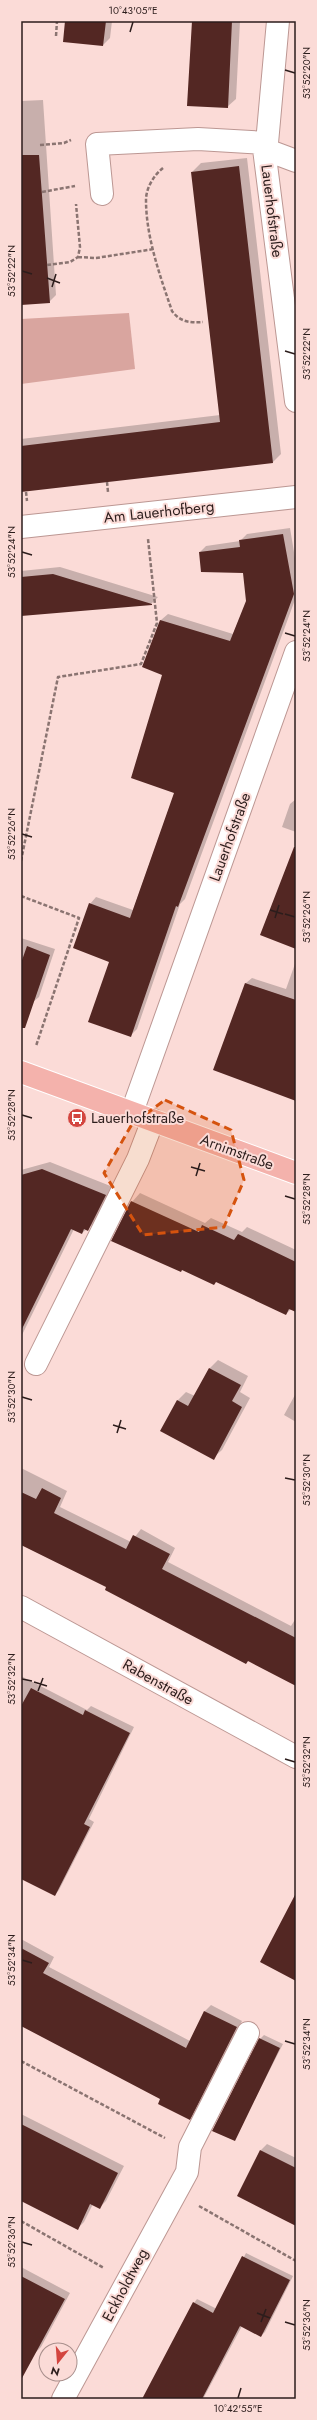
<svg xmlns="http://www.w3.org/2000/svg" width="317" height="2420" viewBox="0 0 317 2420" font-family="Jost,sans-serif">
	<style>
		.green { fill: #d9a59f }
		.shadow { fill: #0003 }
		.building { fill: #532723 }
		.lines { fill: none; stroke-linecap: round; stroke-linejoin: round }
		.minor-casing { stroke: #bc9793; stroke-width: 24 }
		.major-casing { stroke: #fff; stroke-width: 24 }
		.path { stroke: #8a7471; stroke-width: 2.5; stroke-dasharray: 4 2; stroke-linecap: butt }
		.minor { stroke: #fff; stroke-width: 22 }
		.major { stroke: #f4b2ac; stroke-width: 22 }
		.marked { fill: #d5530e; fill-opacity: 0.2; stroke: #d5530e; stroke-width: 3; stroke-dasharray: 8 5; stroke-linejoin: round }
		.ticks { fill: none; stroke: #2c1d1c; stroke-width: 1.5 }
		.labels { text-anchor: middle; stroke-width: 4; stroke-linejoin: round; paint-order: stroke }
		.street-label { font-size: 15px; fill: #2c1d1c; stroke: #fbdbd7 }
		.poi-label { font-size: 15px; fill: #2c1d1c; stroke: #fbdbd7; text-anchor: start }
		.neatline { fill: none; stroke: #2c1d1c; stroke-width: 1.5 }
		.ticks-label { font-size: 10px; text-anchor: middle; fill: #2c1d1c }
	</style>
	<rect width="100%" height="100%" fill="#fbdbd7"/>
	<path class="green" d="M129,313l6,56 -114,15v-65z"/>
	<path class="shadow" d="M66,21h46l-2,17 -7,7z
		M194,21h46l-4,78 -9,8z
		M43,100l13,195 -7,7 -28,2v-203z
		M247,158l34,296 -8,8 -252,29v-52l199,-24 -28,-243 9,-9z
		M290,528l6,36v33l-111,302 -5,5 -43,125 -6,6 -21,-74 -20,-57 6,-7 37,13 42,-118 -12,-118 -20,-8 18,-46 7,-6 65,20 14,-33 -3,-29 -44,-20 6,-6 34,-5 7,-7z
		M60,567l98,30 -7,7 -130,11v-44z
		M296,799v33l-14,-5 8,-23z
		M21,938l34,11 -16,48 -6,5 -12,-4z
		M296,961v139l-81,-31 31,-86 6,-5 34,11z
		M50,1162l63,25 -17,35 -14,11 -8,-4 -53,108v-167z
		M140,1193l65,30 6,-5 31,14 5,-5 49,23v61l-5,-2 -5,5 -154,-112z
		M218,1360l30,16 -8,16 10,6 -28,52 -9,8 -51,-28 16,-30 8,-8 9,4 15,-28z
		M296,1393v29l-12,-7z
		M21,1468l46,23 -7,16 71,35 10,-13 34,19 -7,14 123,64 5,-8v67l-275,-143z
		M21,1676l66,34 4,-4 43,21 -45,92 5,3 -35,68 -4,5 -34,-17z
		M21,1939l33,18 -5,10 141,74 15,-30 6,-6 31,16 -46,92 -6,6 -28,-21 -141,-73z
		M264,2035l19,9 -49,96 26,-101z
		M21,2114l103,52 -18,35 -7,7 -6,-4 -9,18 -7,7 -56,-42z
		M267,2144l29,14v66l-35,-74z
		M246,2253l47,23 -28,56 -4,4 -19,-10 -39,73h-60l51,-96 3,-4 20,10z
		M21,2267l49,26 -29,54 -6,6 -14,-8z"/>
	<path class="building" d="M65,21h41l-3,25 -40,-4z
		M192,21h40l-4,87 -41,-2z
		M21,155h18l11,148 -29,2z
		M239,166l34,297 -252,29v-46l199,-24 -29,-250z
		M283,534l11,60 -116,313 -2,-1 -45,131 -43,-15 21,-60 -36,-14 16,-45 41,15 44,-125 -43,-15 31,-103 -20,-8 18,-47 70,21 16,-40 -3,-28 -42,-1 -2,-20 41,-5 -1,-7z
		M53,574l99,30v1l-131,11v-39z
		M294,847h2v102l-36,-14z
		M27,946l23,9 -25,73h-4v-65z
		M245,983l51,17v101l-83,-31z
		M42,1169l64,26 -18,36 -4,-2 -2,5 -11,-5 -50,102v-156z
		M131,1201l68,31 3,-7 32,15 4,-6 58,28v50l-7,-3 -3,6 -70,-33 -2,3 -32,-15 -1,2 -70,-31z
		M209,1368l32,17 -9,16 10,6 -28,53 -54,-29 17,-31 11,6z
		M42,1488l19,10 -7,15 72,36 7,-14 37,19 -8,15 134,69v48l-48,-25 -2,3 -141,-74 1,-3 -85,-42v-53l15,7z
		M31,1688l52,27 2,-5 45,23 -46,91 6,3 -35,69 -34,-17v-173z
		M296,1893v88l-36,-19z
		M21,1948l28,15 -6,10 143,75 18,-37 33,16 -47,93 -32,-16 2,-5 -139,-73z
		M259,2038l21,10 -45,93 -23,-10z
		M21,2124l97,49 -18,36 -10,-5 -12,26 -57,-29z
		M260,2150l36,18v58l-59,-30z
		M242,2256l48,24 -29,57 -21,-11 -38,73h-60l51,-97 20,11z
		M21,2276l44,23 -44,81z"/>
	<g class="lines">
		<defs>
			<path id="minor" d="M278,21l-11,122 -3,6 32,252
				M264,149l32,12
				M102,194l-5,-50 101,-5 69,4
				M21,527l275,-30
				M132,1112l164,-460
				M36,1364l102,-205 15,-39
				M21,1607l275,150
				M63,2399l124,-227 3,-25 58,-114"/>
			<path id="major" d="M21,1072l275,101"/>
		</defs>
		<use href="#minor" class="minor-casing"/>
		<use href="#major" class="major-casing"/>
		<path class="path" d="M56,36l1,-15
			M40,145l24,-2 7,-3
			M163,168c-9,7 -17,20 -17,32 0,37 14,76 26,111 8,11 18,12 31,11
			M42,192l33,-6
			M78,257l18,1 58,-9
			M47,265l23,-3 8,-5 2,-10 -4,-43
			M107,482l1,10
			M26,492l1,9
			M21,861l37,-184 83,-13 16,-41 -9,-84
			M21,896l58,22 -43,128
			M21,2061l144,77
			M199,2206l97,55
			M21,2221l83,47"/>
		<use href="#minor" class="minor"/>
		<use href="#major" class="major"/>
	</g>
	<path class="marked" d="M165,1100l66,30 13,50 -20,47 -81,8 -39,-62 28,-49z"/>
	<path class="ticks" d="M130,32l3,-10M285,70l10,3M22,271l10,3M47,278l13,5M52,287l4,-13M285,351l10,3M22,552l10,3M285,633l10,3M22,834l10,3M270,910l13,4M285,914l10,3M275,918l4,-13M22,1115l10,3M191,1167l14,4M196,1176l4,-13M285,1196l10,3M22,1397l10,3M113,1425l13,4M117,1433l4,-13M285,1478l10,2M22,1679l10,2M34,1682l13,4M38,1691l5,-13M285,1759l10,3M22,1960l10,3M285,2041l10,3M22,2242l10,3M257,2313l13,5M261,2322l5,-13M285,2322l10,3M238,2398l3,-10"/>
	<defs>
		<symbol id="bus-disc" viewBox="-11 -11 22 22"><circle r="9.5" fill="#d3453f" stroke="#fbdbd7"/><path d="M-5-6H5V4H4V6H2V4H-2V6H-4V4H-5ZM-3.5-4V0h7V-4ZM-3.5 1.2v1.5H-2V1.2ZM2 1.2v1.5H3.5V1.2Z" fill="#fff"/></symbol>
	</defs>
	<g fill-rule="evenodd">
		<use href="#bus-disc" x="66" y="1107" width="22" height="22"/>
	</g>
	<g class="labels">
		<g class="street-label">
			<text transform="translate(272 211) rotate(83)" y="5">Lauerhofstraße</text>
			<text transform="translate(159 512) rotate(-6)" y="5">Am Lauerhofberg</text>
			<text transform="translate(230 837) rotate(-70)" y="5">Lauerhofstraße</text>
			<text transform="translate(237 1152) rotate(20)" y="5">Arnimstraße</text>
			<text transform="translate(158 1682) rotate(29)" y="5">Rabenstraße</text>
			<text transform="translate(125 2285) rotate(-62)" y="5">Eckholdtweg</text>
		</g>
		<g class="poi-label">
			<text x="91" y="1123">Lauerhofstraße</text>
		</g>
	</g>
	<rect width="317" height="2420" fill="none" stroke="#fbdbd7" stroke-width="44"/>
	<g transform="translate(58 2362) rotate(197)"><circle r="19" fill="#fbdbd7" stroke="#a88f8c"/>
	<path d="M0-3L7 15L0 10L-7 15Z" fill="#d3453f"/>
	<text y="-6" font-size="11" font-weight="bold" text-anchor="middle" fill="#2c1d1c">N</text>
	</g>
	<rect x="22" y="22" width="273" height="2376" class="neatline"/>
	<g class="ticks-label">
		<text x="133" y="14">10°43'05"E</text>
		<text transform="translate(306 73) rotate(-90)" y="4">53°52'20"N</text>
		<text transform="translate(11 271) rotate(-90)" y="4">53°52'22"N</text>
		<text transform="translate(306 354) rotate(-90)" y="4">53°52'22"N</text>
		<text transform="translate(11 552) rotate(-90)" y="4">53°52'24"N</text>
		<text transform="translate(306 636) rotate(-90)" y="4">53°52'24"N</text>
		<text transform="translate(11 834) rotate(-90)" y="4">53°52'26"N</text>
		<text transform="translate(306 917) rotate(-90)" y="4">53°52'26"N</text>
		<text transform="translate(11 1115) rotate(-90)" y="4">53°52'28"N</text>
		<text transform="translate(306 1199) rotate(-90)" y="4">53°52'28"N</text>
		<text transform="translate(11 1397) rotate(-90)" y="4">53°52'30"N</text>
		<text transform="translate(306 1480) rotate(-90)" y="4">53°52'30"N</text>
		<text transform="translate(11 1679) rotate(-90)" y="4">53°52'32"N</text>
		<text transform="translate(306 1762) rotate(-90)" y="4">53°52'32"N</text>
		<text transform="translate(11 1960) rotate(-90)" y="4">53°52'34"N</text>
		<text transform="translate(306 2044) rotate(-90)" y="4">53°52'34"N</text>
		<text transform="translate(11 2242) rotate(-90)" y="4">53°52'36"N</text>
		<text transform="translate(306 2325) rotate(-90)" y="4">53°52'36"N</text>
		<text x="238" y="2412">10°42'55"E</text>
	</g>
</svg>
